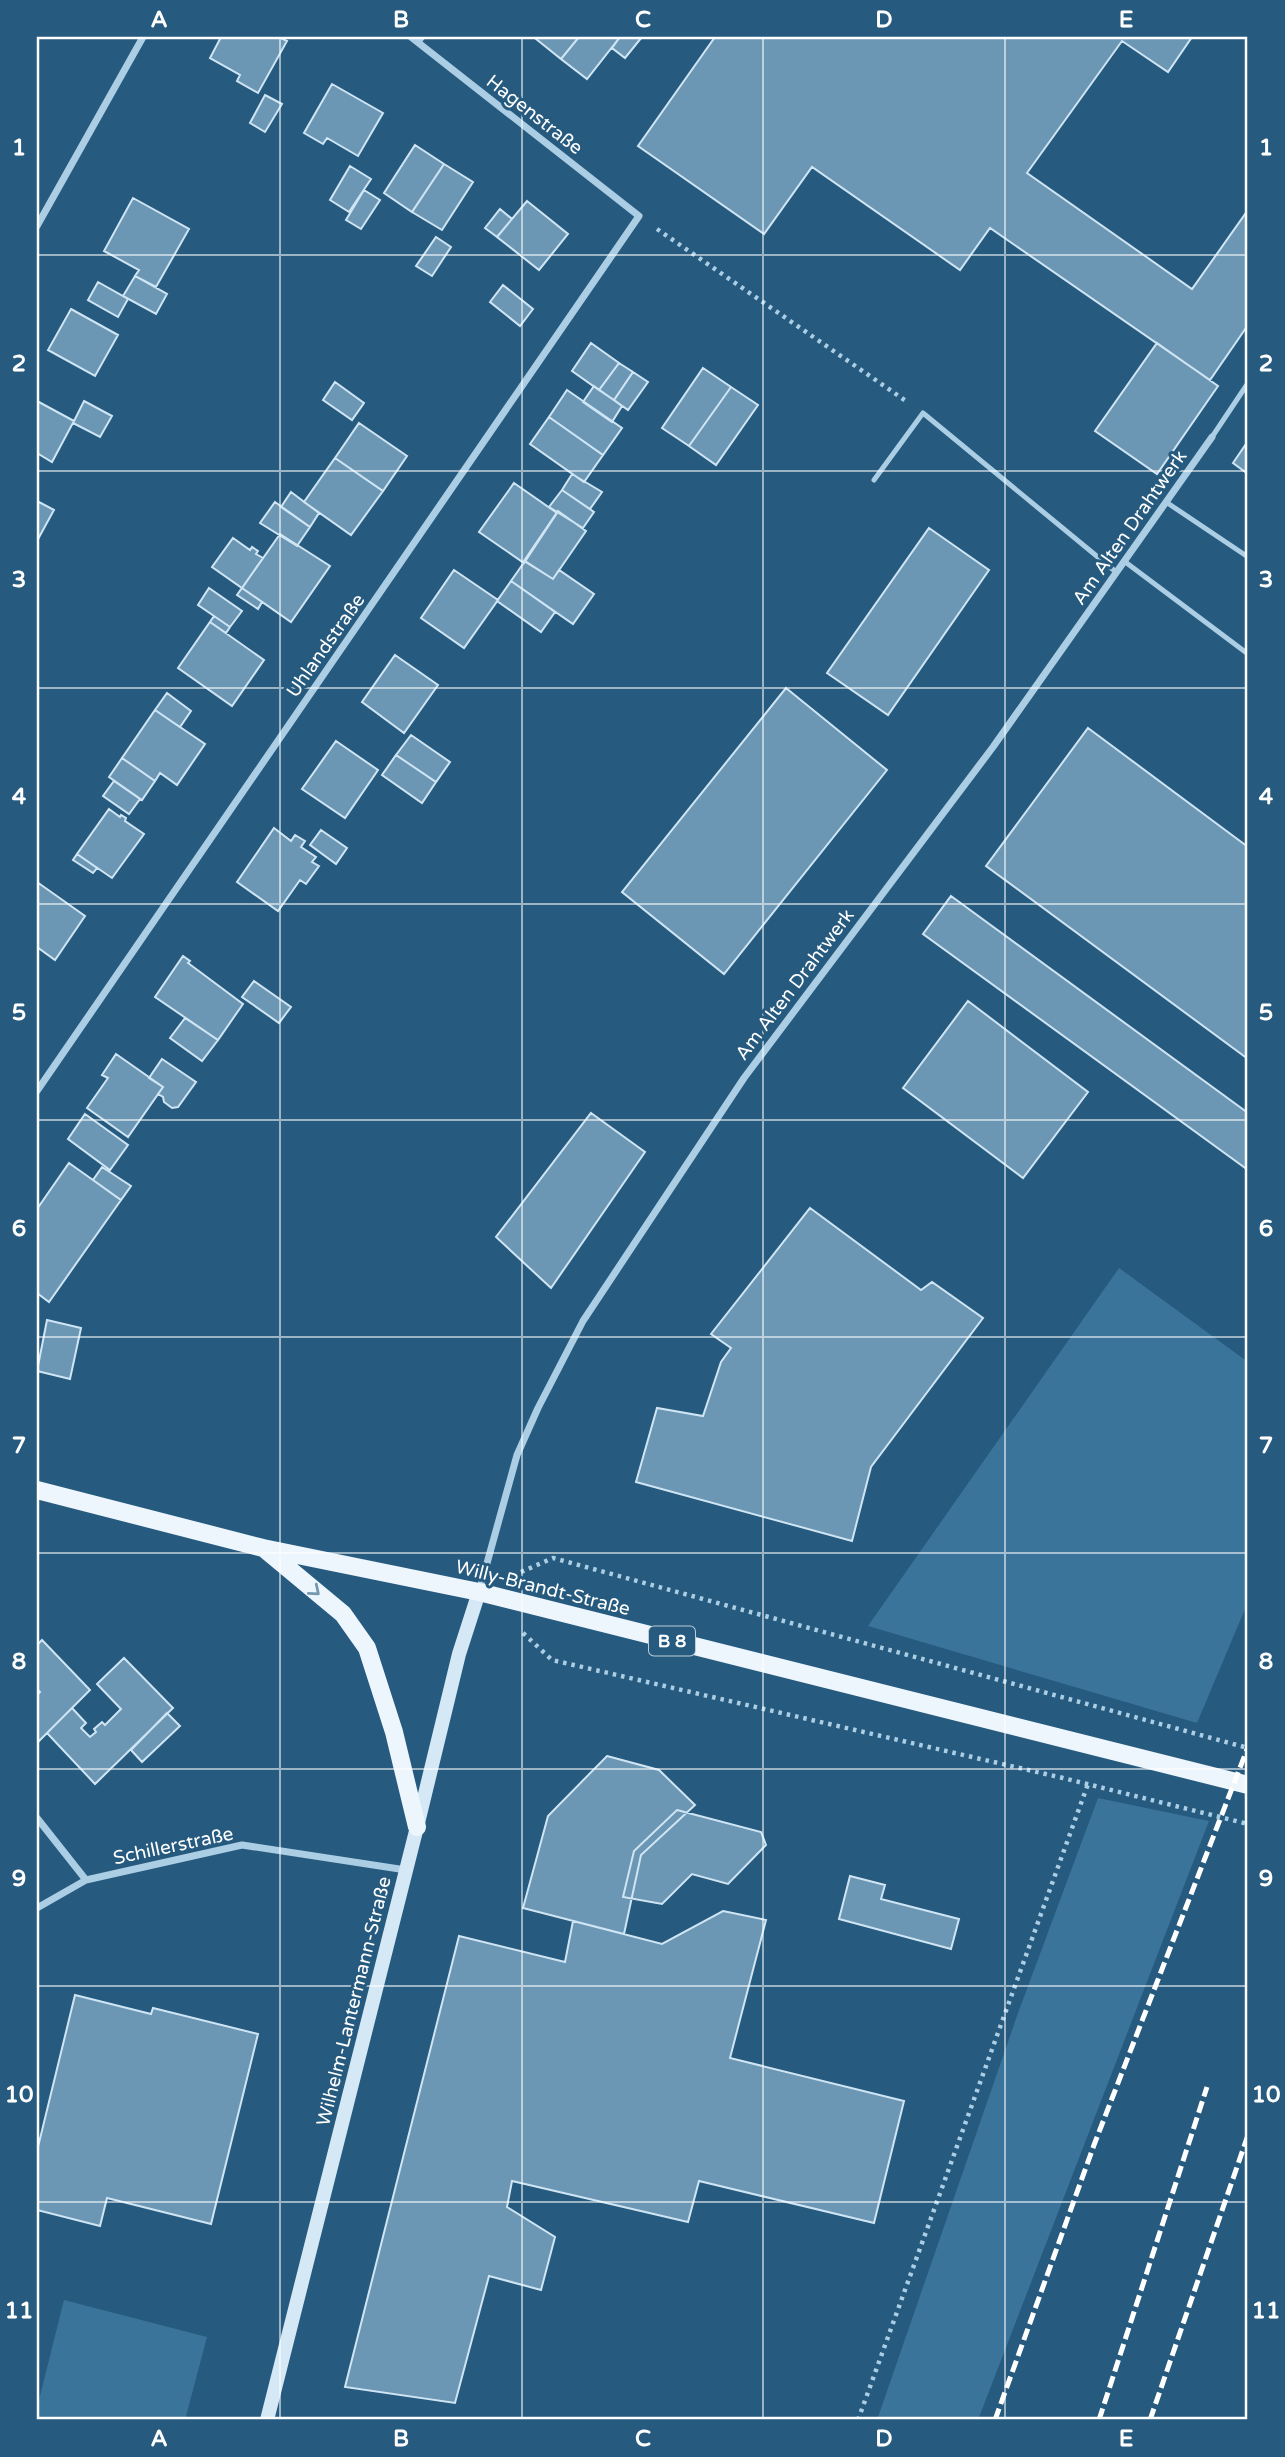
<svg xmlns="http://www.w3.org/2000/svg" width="1285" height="2457" viewBox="0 0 1285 2457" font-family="'Varela Round',sans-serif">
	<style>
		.green { fill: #3a749b }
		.building { fill: #6b97b5; stroke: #cfe5f4; stroke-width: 2 }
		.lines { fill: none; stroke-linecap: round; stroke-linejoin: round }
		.path { stroke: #accee5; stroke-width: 4.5; stroke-dasharray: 3.5 5; stroke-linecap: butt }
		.service { stroke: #accee5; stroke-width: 5 }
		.minor { stroke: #accee5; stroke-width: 7 }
		.secondary { stroke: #d5e8f5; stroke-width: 14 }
		.primary { stroke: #edf5fd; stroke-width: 18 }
		.rail { stroke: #fff; stroke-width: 5; stroke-dasharray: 12 5; stroke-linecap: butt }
		.oneway { stroke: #7698b1 }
		.grid { fill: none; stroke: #fff; stroke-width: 2; stroke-opacity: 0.55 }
		.labels { text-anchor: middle; stroke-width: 6; stroke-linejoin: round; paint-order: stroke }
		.shield { fill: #265a7e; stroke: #beced8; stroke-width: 2 }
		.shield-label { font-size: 18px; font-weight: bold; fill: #fff }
		.street-label { font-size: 19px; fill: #fff; stroke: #265a7e }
		.neatline { fill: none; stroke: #fff; stroke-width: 2.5 }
		.grid-label { font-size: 23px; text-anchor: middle; font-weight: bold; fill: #fff }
	</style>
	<rect width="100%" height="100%" fill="#265a7e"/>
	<path class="green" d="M1119,1268l129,94v240l-51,121 -329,-97z
		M1098,1798l111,23 -231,599h-101l141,-407z
		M64,2300l143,37 -22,83h-148v-12z"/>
	<path class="building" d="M221,37h58l8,4 -29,52 -21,-12 3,-6 -30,-17z
		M538,37h41l-18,22 -25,-20z
		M579,37h41l-33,42 -26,-20z
		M620,37h22l-17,21 -13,-10z
		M715,37h477l-24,35 -46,-31 -95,132 165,116 56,-79v115l-38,55 -220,-152 -30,42 -148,-103 -48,67 -126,-88z
		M332,84l51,29 -25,43 -31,-18 -4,6 -19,-11z
		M265,95l17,9 -17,28 -15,-9z
		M415,145l29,19 -32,48 -28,-19z
		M444,164l29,18 -31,48 -30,-18z
		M350,166l21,13 -22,33 -19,-12z
		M364,190l16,10 -19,29 -15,-9z
		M133,198l56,31 -33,58 -21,-11 4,-6 -35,-19z
		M527,201l41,33 -29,36 -42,-33z
		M500,209l12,10 -15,18 -12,-9z
		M436,237l15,10 -19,29 -16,-10z
		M135,276l32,18 -11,20 -33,-18z
		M98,282l30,17 -10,18 -30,-17z
		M503,285l30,24 -13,17 -30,-24z
		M71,309l47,26 -23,41 -47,-26z
		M591,343l28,20 -20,27 -27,-19z
		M1157,343l61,43 -61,88 -62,-43z
		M619,363l14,9 -19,28 -15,-10z
		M703,368l28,19 -42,59 -27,-18z
		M633,372l15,10 -20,28 -14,-10z
		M335,382l29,21 -12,17 -29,-20z
		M594,386l28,20 -10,16 -29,-20z
		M731,387l27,18 -42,60 -27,-19z
		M567,390l55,38 -19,27 -54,-38z
		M37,401l37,20 -22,41 -15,-9z
		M84,401l28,15 -12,21 -27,-14z
		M549,417l54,38 -19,27 -54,-38z
		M359,423l48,33 -24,35 -48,-33z
		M1248,441v33l-15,-11z
		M335,458l48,33 -32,44 -47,-33z
		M572,474l30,18 -12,17 -28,-19z
		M514,483l43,30 -33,50 -45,-31z
		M562,490l32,22 -11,16 -34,-21z
		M291,492l28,21 -9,14 -29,-20z
		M37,501l17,9 -17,31z
		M275,502l35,25 -13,19 -37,-23z
		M558,511l28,20 -33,48 -29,-18z
		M929,528l60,42 -101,145 -61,-42z
		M280,534l50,32 -39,56 -49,-34z
		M233,538l17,12 2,-3 6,4 -2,3 7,4 -21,30 -30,-21z
		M525,561l28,18 6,-9 35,24 -21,30 -62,-43z
		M454,570l44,30 -34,48 -43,-30z
		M511,581l44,31 -14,20 -44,-31z
		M209,588l33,23 -12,16 -32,-22z
		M242,588l20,14 -4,7 -21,-14z
		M214,616l16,11 -4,6 -16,-11z
		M210,622l54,38 -32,46 -54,-38z
		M395,655l43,30 -34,48 -42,-31z
		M786,688l101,82 -163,204 -102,-82z
		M167,693l24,18 -11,16 -25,-17z
		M155,710l50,34 -28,41 -17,-12 -5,8 -33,-23z
		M1088,728l160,119v212l-262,-193z
		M411,735l39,27 -14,20 -40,-27z
		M336,741l42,29 -33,48 -43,-29z
		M396,755l40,27 -14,21 -40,-28z
		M122,758l33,23 -13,19 -33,-23z
		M114,781l26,18 -11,15 -26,-18z
		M109,809l11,8 1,-2 5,3 -1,3 19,13 -32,44 -35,-24z
		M274,828l17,13 4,-6 10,6 -4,6 15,10 -4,5 7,4 -13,18 -6,-4 -22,31 -41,-29z
		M321,830l26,18 -11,16 -26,-19z
		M77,854l20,14 -4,5 -20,-13z
		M37,882l48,34 -30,44 -18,-13z
		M951,896l297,217v57l-325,-236z
		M183,956l7,5 -2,2 55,41 -25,36 -63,-43z
		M254,981l37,26 -12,16 -37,-26z
		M968,1001l120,91 -65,86 -120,-90z
		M185,1018l33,22 -16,21 -32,-23z
		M116,1054l47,33 -35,50 -41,-29 21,-30 -6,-3z
		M162,1059l34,23 -18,25 -6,1 -8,-6 -1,-5 -5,-3 5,-7 -14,-9z
		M591,1113l54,39 -94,136 -55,-51z
		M85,1114l43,31 -18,25 -42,-31z
		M69,1163l52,37 -72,102 -12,-9v-84z
		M102,1167l29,19 -10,14 -28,-20z
		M810,1208l111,82 11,-8 51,36 -112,149 -19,74 -216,-59 21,-74 46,8 18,-54 10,-14 -20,-14z
		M47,1320l34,8 -11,51 -33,-8z
		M42,1640l48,50 -53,53v-48l3,-3 -3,-3v-44z
		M124,1658l49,50 -78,76 -48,-51 25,-25 14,15 -5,5 9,9 6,-5 -2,-3 8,-7 3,3 16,-16 -24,-25z
		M167,1713l13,13 -38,36 -11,-12z
		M607,1756l52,14 36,35 -54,50 -17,79 -101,-26 25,-92z
		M677,1810l84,22 5,13 -38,39 -36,-10 -30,30 -39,-7 11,-46z
		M850,1876l35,9 -4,14 78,20 -8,30 -112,-30z
		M723,1911l43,9 -36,138 174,43 -30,122 -175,-42 -11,41 -176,-41 -5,26 48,30 -14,53 -52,-14 -34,127 -110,-16 114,-451 106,26 8,-41 89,23z
		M75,1995l76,19 2,-6 105,26 -47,190 -104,-26 -7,28 -63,-16v-59z"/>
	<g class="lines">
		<path class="path" d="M657,229l249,172
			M521,1572l32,-14 695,190
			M523,1633l29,27 511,118 185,46
			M858,2420l230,-636"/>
		<path class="service" d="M418,43l5,-6
			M1212,437l36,-54
			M874,480l49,-67 193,159
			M1166,502l82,55
			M1124,561l124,93"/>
		<path class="minor" d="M37,226l106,-189
			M37,1091l602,-875 -228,-179
			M479,1592l38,-137 21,-47 45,-87 161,-243 249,-331 219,-310
			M37,1818l49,62
			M37,1908l49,-28 156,-35 164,25"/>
		<path class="secondary" d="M267,2420l150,-593 42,-173 20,-62"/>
		<path class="primary" d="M37,1490l226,58 216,44 769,193
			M266,1550l77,64 24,34 27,84 23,95"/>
		<path class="rail" d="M995,2420l99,-275 154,-398
			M1099,2420l108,-333
			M1150,2420l98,-285"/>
	</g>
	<defs><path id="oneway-chevron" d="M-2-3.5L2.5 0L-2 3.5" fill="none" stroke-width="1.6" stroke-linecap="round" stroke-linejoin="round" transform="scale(1.75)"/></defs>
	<use class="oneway" href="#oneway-chevron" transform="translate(315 1591) rotate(40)"/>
	<path class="grid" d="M280,37v2383M522,37v2383M763,37v2383M1005,37v2383M37,255h1211M37,471h1211M37,688h1211M37,904h1211M37,1120h1211M37,1337h1211M37,1553h1211M37,1769h1211M37,1986h1211M37,2202h1211"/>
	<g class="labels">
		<rect class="shield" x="649" y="1626.5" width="46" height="29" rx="5"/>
		<g class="shield-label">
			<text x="672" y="1647">B 8</text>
		</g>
		<g class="street-label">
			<text transform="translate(535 114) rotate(38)" y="7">Hagenstraße</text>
			<text transform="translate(1129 527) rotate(-55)" y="7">Am Alten Drahtwerk</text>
			<text transform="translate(325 645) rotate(-55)" y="7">Uhlandstraße</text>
			<text transform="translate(794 984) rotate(-53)" y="7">Am Alten Drahtwerk</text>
			<text transform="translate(543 1587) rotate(14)" y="7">Willy-Brandt-Straße</text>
			<text transform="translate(173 1845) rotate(-12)" y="7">Schillerstraße</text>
			<text transform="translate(353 2001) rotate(-76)" y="7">Wilhelm-Lantermann-Straße</text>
		</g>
	</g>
	<rect width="1285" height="2457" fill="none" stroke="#265a7e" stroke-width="77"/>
	<rect x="38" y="38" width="1208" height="2380" class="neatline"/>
	<g class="grid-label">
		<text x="159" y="27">A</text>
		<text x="401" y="27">B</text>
		<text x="643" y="27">C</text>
		<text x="884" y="27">D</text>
		<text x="1126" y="27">E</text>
		<text x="19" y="155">1</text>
		<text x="1266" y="155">1</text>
		<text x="19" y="371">2</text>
		<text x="1266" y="371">2</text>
		<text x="19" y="587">3</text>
		<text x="1266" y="587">3</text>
		<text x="19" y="804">4</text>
		<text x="1266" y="804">4</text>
		<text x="19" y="1020">5</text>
		<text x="1266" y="1020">5</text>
		<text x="19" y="1236">6</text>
		<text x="1266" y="1236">6</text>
		<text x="19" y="1453">7</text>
		<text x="1266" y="1453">7</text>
		<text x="19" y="1669">8</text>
		<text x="1266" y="1669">8</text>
		<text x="19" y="1886">9</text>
		<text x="1266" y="1886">9</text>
		<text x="19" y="2102">10</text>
		<text x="1266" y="2102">10</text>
		<text x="19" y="2318">11</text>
		<text x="1266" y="2318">11</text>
		<text x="159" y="2446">A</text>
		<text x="401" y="2446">B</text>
		<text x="643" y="2446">C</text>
		<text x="884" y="2446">D</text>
		<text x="1126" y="2446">E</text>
	</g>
</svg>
